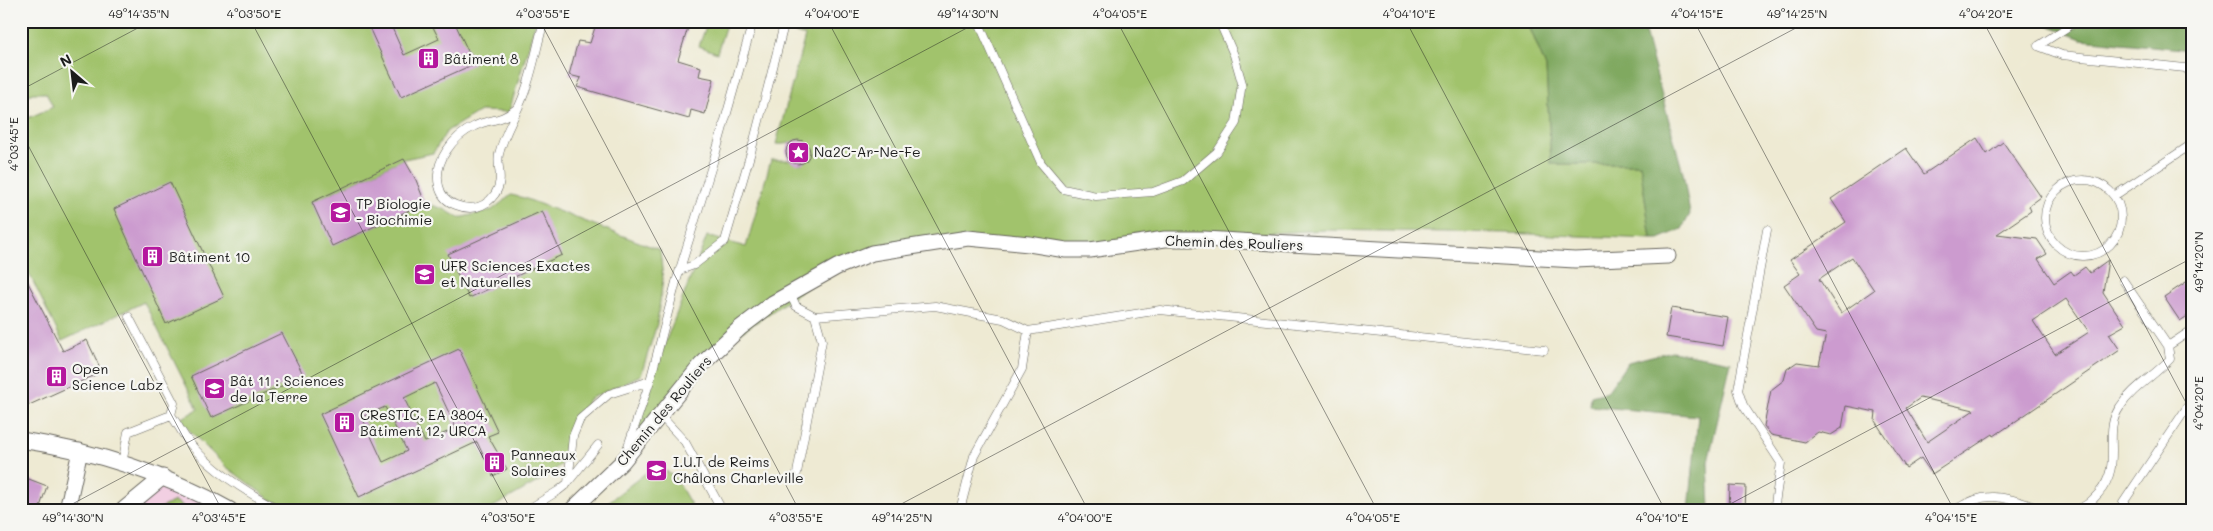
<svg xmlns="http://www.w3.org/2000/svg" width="2213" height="531" viewBox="0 0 2213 531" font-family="Mali,sans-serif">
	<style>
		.built { fill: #f2cfe2 }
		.green { fill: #a1c36c; stroke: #5e7044 }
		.forest { fill: #80a960; stroke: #4e623e }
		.building { fill: #cc9bcf; fill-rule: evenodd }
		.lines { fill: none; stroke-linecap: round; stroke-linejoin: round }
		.service-casing { stroke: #66645c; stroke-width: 9 }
		.minor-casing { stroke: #66645c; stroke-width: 17 }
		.service { stroke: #fff; stroke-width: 8 }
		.minor { stroke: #fff; stroke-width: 15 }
		.ticks { fill: none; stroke: #1c1c1c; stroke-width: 1; stroke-opacity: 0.45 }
		.labels { text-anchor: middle; stroke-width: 4.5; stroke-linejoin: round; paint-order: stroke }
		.poi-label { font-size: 14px; fill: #1c1c1c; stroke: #f6f6f2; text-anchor: start }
		.street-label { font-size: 14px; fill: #1c1c1c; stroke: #f6f6f2 }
		.neatline { fill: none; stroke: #1c1c1c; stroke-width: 2 }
		.ticks-label { font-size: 12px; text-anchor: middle; fill: #1c1c1c }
	</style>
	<rect width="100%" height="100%" fill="#f6f6f2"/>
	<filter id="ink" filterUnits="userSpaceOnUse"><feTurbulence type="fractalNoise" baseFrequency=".02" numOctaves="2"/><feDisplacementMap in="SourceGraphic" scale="10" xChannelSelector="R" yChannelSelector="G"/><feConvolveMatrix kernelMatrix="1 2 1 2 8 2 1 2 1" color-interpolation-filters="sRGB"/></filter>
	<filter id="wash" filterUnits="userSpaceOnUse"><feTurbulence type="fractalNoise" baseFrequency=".0096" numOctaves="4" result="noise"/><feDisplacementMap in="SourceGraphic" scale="20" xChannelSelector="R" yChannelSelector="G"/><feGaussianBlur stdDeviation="1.12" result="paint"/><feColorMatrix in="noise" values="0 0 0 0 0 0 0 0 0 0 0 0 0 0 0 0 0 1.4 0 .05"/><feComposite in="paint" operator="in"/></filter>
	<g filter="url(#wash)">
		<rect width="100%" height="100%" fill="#eeead3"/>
		<path class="built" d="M163,477l67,33h-107z"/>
		<path class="green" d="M21,21h515l-27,91 -29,-1 -33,20 -14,22 -29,6 -92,43 21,43 92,-42 19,6 15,9 33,-8 19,-15 13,3 136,52 3,29 -6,45 -16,51 -52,24 -23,41 -2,22 -18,15 -58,33h-190l-27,-10 -46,-34 -46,-46 19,-11 -54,-107 -82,39 -41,-84v-136l32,-14 -7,-14h-13l-12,5z
			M708,21h19l-10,32 -18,-7z
			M795,21h732l19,46 5,97h89l11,75 -146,-6 -180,-3 -160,9 -75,11 -122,-12 -131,29 -117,80 -97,114 27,-80 57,-145 39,11 25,-87h17l12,4 8,-4 3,-8 -7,-10c-11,-1 -16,3 -28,2l29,-108 -13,-4z
			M648,471h18l9,6 19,33h-96z
			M175,501l15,9h-34z"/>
		<path class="forest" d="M1527,21h115l41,152 7,41 -8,15 -23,10h-8l-11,-75h-89l-5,-97z
			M2045,21h147v29l-111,-11 -33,-14z
			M1672,351l59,11 -23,100 2,48h-21l9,-94 -108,-10 1,-10 16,-4 21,-30z"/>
		<g id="blocks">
			<path class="building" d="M366,21h23l15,34 35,-16 -9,-18h24l20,43 -73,33z
				M597,21h93l-12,39 23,7 -2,9 15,3 -9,35 -14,-4 -2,9 -112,-32 4,-9 -12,-3 9,-34 12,2z
				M1977,138l10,16 16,-12 38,55 -12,9 2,5 -34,23 40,5 10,15 -9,5 16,24 17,-12 3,4 11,-8 5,6 18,-13 -5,32 22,33 -16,9 11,16 -126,86 -1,-2 -61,40 -11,-16 -15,10 -31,-47 1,-9 -30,-6 -4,22 -11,7 -13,-3 -13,10 -34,-7 -7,-9 7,-36 13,-10 3,-11 10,-7 22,3 7,-31 -10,-2 -32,-47 16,-11 -10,-14 56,-38 -15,-23 75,-51 18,26zM1852,257l22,33 -33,23 -22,-34zM2066,299l23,33 -34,22 -22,-33zM1920,398l15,3 39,9 -47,32 -21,-34z
				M786 152a12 12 0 1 1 24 0a12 12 0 1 1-24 0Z
				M404,159l12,21 9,23 -93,43 -20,-44z
				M170,182l54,115 -58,27 -52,-115z
				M542,211l20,44 -93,43 -21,-44z
				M21,269l42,82 24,-11 15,32 -73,33 -8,-18z
				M2192,278v35l-12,8 -16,-24z
				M1671,308l57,9 -5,29 -57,-9z
				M282,333l22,43 -93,42 -20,-42z
				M459,349l39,83 -10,4 19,33 -14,7 -16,-34 -118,55 -39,-83zM435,383l21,45 -31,14 -21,-44zM385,407l22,44 -24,11 -21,-45z
				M21,476l26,10 -8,24h-17l1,-9h-2z
				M1730,485l16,1 -1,24h-16z"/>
		</g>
	</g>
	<g filter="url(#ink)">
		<use href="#blocks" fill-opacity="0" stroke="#66645c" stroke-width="1"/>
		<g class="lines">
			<defs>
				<path id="service" d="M978,21l63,142 22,26 33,7 57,-4 30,-11 34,-29 19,-29 6,-40 -8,-28 -15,-34
					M2169,21l23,7
					M2038,46l24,9 123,13 7,5
					M2038,46l39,-25
					M516,109c-17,14 -25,9 -41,17 -22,10 -42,36 -36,60 2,9 8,16 17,19 15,6 29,3 39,-11 10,-16 1,-26 4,-40 5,-21 18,-40 25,-60 9,-23 13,-49 20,-73
					M2045 218a38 38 0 1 1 76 0a38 38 0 1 1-76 0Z
					M2114,196l78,-52
					M1767,230l-29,160 5,15 38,58 -6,41 3,6
					M680,270l14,-5 31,-24 26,-89 34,-131
					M2123,280l45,66
					M790,293l6,13 19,10 7,25 -25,132
					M815,316l120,-10 68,13 25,12 132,-21 384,40
					M129,317l45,86 -3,12
					M661,416l24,26 37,68
					M627,449l23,-68 26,-99 38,-123 39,-138
					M122,464l6,-32 43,-17c6,8 11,18 17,26 22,29 60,52 92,69
					M569,481l29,-36
					M527,510l31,-19 10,-8 5,-47 7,-17 29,-25 41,-13
					M960,510l14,-54 48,-87 6,-38
					M1955,510c33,-23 54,-11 89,0
					M2076,510c10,-4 15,-8 22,-16 27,-30 3,-61 22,-87 12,-19 34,-31 50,-48l-2,-13 24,-16
					M2121,510l2,-7 69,-103"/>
				<path id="minor" d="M21,440c73,11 145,34 209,70
					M67,510l13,-59
					M123,510l40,-33
					M572,510l51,-49 78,-96 39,-37 33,-25 64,-36 35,-14 96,-15 61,6 37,6h24l75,-11h39l371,21 93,-4"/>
			</defs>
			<use href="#service" class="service-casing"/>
			<use href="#minor" class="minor-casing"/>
			<use href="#service" class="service"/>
			<use href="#minor" class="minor"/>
		</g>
	</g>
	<path class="ticks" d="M251,21l260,489M540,21l259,489M828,21l260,489M1117,21l260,489M1406,21l259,489M1694,21l260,489M1983,21l209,393M21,90l130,-69M21,132l201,378M61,510l919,-489M890,510l919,-489M1719,510l473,-252"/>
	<defs>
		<symbol id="building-square" viewBox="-11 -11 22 22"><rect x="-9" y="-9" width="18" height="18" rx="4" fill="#b5179e" stroke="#f6f6f2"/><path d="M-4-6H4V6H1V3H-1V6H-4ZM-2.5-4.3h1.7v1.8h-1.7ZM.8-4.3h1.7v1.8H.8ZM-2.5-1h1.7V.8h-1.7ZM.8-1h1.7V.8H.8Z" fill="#fff"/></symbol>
		<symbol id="sight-square" viewBox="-11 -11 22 22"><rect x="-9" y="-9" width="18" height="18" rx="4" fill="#b5179e" stroke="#f6f6f2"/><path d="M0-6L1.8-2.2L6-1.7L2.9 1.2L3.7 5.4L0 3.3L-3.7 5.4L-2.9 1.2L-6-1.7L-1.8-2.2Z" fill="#fff"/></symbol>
		<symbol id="university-square" viewBox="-11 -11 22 22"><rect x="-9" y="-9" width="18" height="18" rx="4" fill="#b5179e" stroke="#f6f6f2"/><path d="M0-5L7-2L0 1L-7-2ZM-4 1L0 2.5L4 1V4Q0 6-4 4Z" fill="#fff"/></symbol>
	</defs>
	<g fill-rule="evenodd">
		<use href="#building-square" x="416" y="46" width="25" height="25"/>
		<use href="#sight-square" x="786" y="140" width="25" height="25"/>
		<use href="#university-square" x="328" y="200" width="25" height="25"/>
		<use href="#building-square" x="140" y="244" width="25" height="25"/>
		<use href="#university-square" x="412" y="262" width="25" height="25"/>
		<use href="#building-square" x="44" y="364" width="25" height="25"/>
		<use href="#university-square" x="202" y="376" width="25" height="25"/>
		<use href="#building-square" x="332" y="410" width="25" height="25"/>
		<use href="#building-square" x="482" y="450" width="25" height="25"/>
		<use href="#university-square" x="644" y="458" width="25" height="25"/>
	</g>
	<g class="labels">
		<g class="poi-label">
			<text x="444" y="64">Bâtiment 8</text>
			<text x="814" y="157">Na2C-Ar-Ne-Fe</text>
			<text x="356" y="209">TP Biologie<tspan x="356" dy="16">- Biochimie</tspan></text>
			<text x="169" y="262">Bâtiment 10</text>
			<text x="441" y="271">UFR Sciences Exactes<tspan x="441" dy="16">et Naturelles</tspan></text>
			<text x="72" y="374">Open<tspan x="72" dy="16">Science Labz</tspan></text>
			<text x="230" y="386">Bât 11 : Sciences<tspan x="230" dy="16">de la Terre</tspan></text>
			<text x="360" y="420">CReSTIC, EA 3804,<tspan x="360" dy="16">Bâtiment 12, URCA</tspan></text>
			<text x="511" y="460">Panneaux<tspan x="511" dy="16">Solaires</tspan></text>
			<text x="673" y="467">I.U.T de Reims<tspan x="673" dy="16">Châlons Charleville</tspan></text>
		</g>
		<g class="street-label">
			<text transform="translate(1234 243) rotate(2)" y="5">Chemin des Rouliers</text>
			<text transform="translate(664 411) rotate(-50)" y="5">Chemin des Rouliers</text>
		</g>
	</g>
	<rect width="2213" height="531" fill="none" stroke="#f6f6f2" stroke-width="55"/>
	<g transform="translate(72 72) rotate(332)" stroke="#f6f6f2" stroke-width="4" paint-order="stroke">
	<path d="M0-4L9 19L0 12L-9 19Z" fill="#1c1c1c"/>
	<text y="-8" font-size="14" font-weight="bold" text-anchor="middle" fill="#1c1c1c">N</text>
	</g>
	<rect x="28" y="28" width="2158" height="476" class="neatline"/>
	<g class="ticks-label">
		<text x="139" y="18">49°14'35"N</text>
		<text x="254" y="18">4°03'50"E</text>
		<text x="543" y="18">4°03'55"E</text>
		<text x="832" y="18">4°04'00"E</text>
		<text x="968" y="18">49°14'30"N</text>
		<text x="1120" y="18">4°04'05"E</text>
		<text x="1409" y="18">4°04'10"E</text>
		<text x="1697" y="18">4°04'15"E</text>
		<text x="1797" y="18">49°14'25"N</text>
		<text x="1986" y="18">4°04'20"E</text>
		<text transform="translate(14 144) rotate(-90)" y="4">4°03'45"E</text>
		<text transform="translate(2199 262) rotate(-90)" y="4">49°14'20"N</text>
		<text transform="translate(2199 403) rotate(-90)" y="4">4°04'20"E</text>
		<text x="73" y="522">49°14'30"N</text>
		<text x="219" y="522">4°03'45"E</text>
		<text x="508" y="522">4°03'50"E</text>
		<text x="796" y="522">4°03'55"E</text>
		<text x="902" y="522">49°14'25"N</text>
		<text x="1085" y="522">4°04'00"E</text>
		<text x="1373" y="522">4°04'05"E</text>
		<text x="1662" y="522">4°04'10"E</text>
		<text x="1951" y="522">4°04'15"E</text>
	</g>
</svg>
